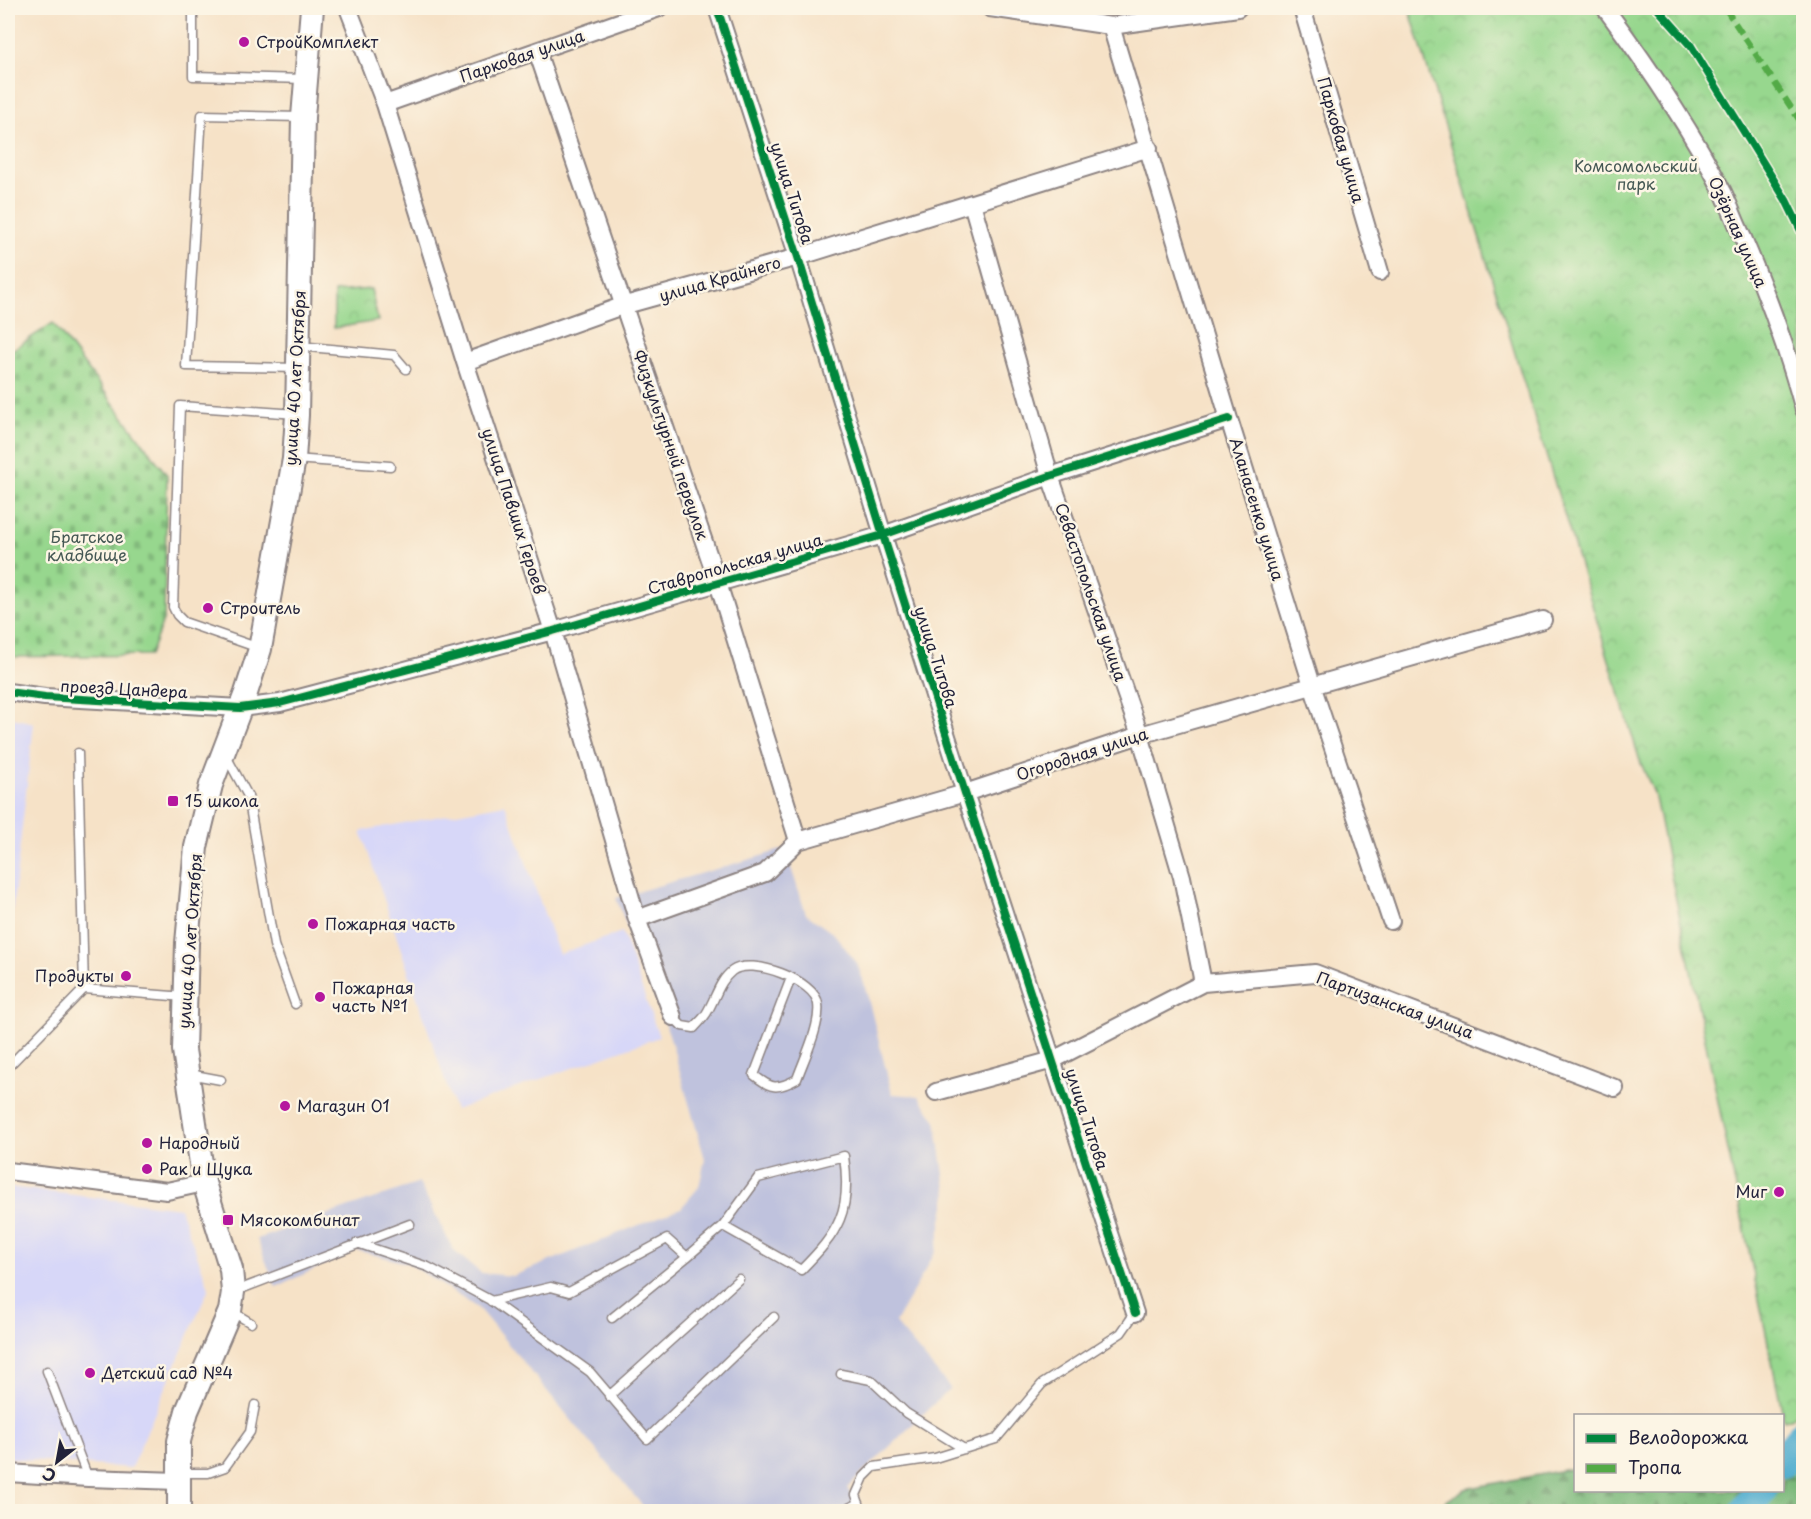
<svg xmlns="http://www.w3.org/2000/svg" width="1811" height="1519" viewBox="0 0 1811 1519" font-family="'Playpen Sans',sans-serif">
	<style>
		.built { fill: #d7d7f8 }
		.industrial { fill: #bfc2dd }
		.forest { fill: url(#forest-firs); stroke: #4e6d5a; stroke-width: 1.5 }
		.cemetery { fill: url(#cemetery-stones); stroke: #5c7c64; stroke-width: 1.5 }
		.park { fill: url(#park-crowns); stroke: #5c7c64; stroke-width: 1.5 }
		.lines { fill: none; stroke-linecap: round; stroke-linejoin: round }
		.river { stroke: #51adcf; stroke-width: 32 }
		.lane-casing { stroke: #8c8281; stroke-width: 11 }
		.street-casing { stroke: #8c8281; stroke-width: 20 }
		.secondary-casing { stroke: #8c8281; stroke-width: 26 }
		.lane { stroke: #fff; stroke-width: 8 }
		.street { stroke: #fff; stroke-width: 16 }
		.secondary { stroke: #fff; stroke-width: 22 }
		.quiet { stroke: #53aa46; stroke-width: 6; stroke-dasharray: 12 6; stroke-linecap: butt }
		.cycleway-casing { stroke: #fcf5e5; stroke-width: 11 }
		.cycleway { stroke: #00873e; stroke-width: 8 }
		.poi-dot { fill: #b5179e; stroke: #fcf5e5; stroke-width: 2 }
		.labels { text-anchor: middle; stroke-width: 5; stroke-linejoin: round; paint-order: stroke }
		.poi-label { font-size: 16px; fill: #22223b; stroke: #fcf5e5; text-anchor: start }
		.street-label { font-size: 16px; fill: #22223b; stroke: #fcf5e5 }
		.park-label { font-size: 16px; fill: #455854; stroke: #fcf5e5 }
	</style>
	<defs>
		<pattern id="forest-firs" width="22" height="20" patternUnits="userSpaceOnUse" patternTransform="scale(1.5)"><rect width="22" height="20" fill="#79b879"/><path d="M5 1l3.5 6h-7zM16 11l3.5 6h-7z" fill="#639564"/></pattern>
		<pattern id="cemetery-stones" width="16" height="16" patternUnits="userSpaceOnUse" patternTransform="scale(1.5)"><rect width="16" height="16" fill="#97d78e"/><path d="M2 7V4a2 2 0 0 1 4 0v3zM10 15v-3a2 2 0 0 1 4 0v3z" fill="#82b87b"/></pattern>
		<pattern id="park-crowns" width="20" height="18" patternUnits="userSpaceOnUse" patternTransform="scale(1.5)"><rect width="20" height="18" fill="#97d78e"/><path d="M2 6a3 3 0 1 1 6 0M12 15a3 3 0 1 1 6 0" fill="none" stroke="#82b87b"/></pattern>
	</defs>
	<rect width="100%" height="100%" fill="#fcf5e5"/>
	<filter id="ink" filterUnits="userSpaceOnUse"><feTurbulence type="fractalNoise" baseFrequency=".0167" numOctaves="2"/><feDisplacementMap in="SourceGraphic" scale="12" xChannelSelector="R" yChannelSelector="G"/><feConvolveMatrix kernelMatrix="1 2 1 2 8 2 1 2 1" color-interpolation-filters="sRGB"/></filter>
	<filter id="wash" filterUnits="userSpaceOnUse"><feTurbulence type="fractalNoise" baseFrequency=".008" numOctaves="4" result="noise"/><feDisplacementMap in="SourceGraphic" scale="24" xChannelSelector="R" yChannelSelector="G"/><feGaussianBlur stdDeviation="1.35" result="paint"/><feColorMatrix in="noise" values="0 0 0 0 0 0 0 0 0 0 0 0 0 0 0 0 0 1.4 0 .05"/><feComposite in="paint" operator="in"/></filter>
	<g filter="url(#wash)">
		<rect width="100%" height="100%" fill="#f6e2c7"/>
		<path class="built" d="M8,717l26,6 -26,225z
			M505,804l54,150 63,-22 37,105 -204,73 -94,-279z
			M8,1187l172,21 29,80 -78,180 -123,-10z"/>
		<path class="industrial" d="M785,849l21,65 29,21 22,28 10,31 25,100 27,2 17,25 11,74 -11,56 -41,72 55,65 -103,100 14,23h-214l-168,-202 -69,-45 -54,-14 -80,37 -19,-48 162,-56 35,68 27,22 32,3 168,-68 18,-21 6,-28 -36,-125 -53,-136z"/>
		<path class="forest" d="M1803,1448v63h-372l34,-22 110,-21 1,22h206l1,-14 1,1z"/>
		<path class="cemetery" d="M53,323l114,152 -3,143 -14,37 -142,2v-304z"/>
		<path class="park" d="M1409,8h394l1,1405 -20,7 -130,-627 -14,-32z
			M371,289l7,32 -44,7v-36z"/>
		<g class="lines">
			<path class="river" d="M1782,1462l22,-28
				M1745,1512l16,-22"/>
		</g>
	</g>
	<g filter="url(#ink)">
		<g class="lines">
			<defs>
				<path id="lane" d="M193,8v68l113,3
					M299,346l95,9 12,14
					M298,368l-112,-2 16,-251 101,2
					M294,459l96,7
					M259,648l-75,-26 -7,-7 -4,-8 7,-201 117,8
					M226,756l22,40 26,149 21,59
					M84,989l101,8
					M673,1017l9,9 12,2c4,-5 9,-9 12,-14 9,-14 13,-33 26,-43 19,-15 84,10 86,33 3,21 -14,55 -21,75 -20,11 -26,10 -43,-4l37,-97
					M8,1067l76,-78 -6,-236
					M189,1074l32,6
					M357,1243l71,24 62,33 100,72 57,67 127,-122
					M687,1257l36,-31 35,-48 86,-22c8,55 -5,76 -43,114l-78,-44
					M233,1292l177,-68
					M491,1301l60,-14 18,5 98,-53 20,18 -75,61
					M231,1311l20,12
					M47,1371l41,107
					M841,1374l30,6 35,33 58,36
					M609,1396l130,-117
					M181,1473h27l17,-6 25,-35 5,-27
					M841,1512l18,-9
					M862,1512l-6,-17 8,-18 10,-10 61,-9 61,-19 46,-55 79,-51 14,-20"/>
				<path id="street" d="M348,8l37,96 80,258 88,269 84,288 36,98
					M717,8l81,249 85,278 82,258 170,520
					M990,8l121,18 127,-18
					M1302,8l78,264
					M1605,8c43,58 85,119 118,184 7,15 13,31 20,46 24,56 45,113 61,172
					M1111,26l118,393 83,266 79,236
					M537,51l181,532 80,258
					M385,104l274,-96
					M972,203l78,273 90,259 42,142 21,106
					M465,362l157,-56 176,-49 351,-109
					M8,692l37,5 195,11 40,-5 273,-72 330,-96 167,-59 179,-57
					M637,919l128,-46 33,-32 167,-48 175,-58 403,-115
					M936,1092l117,-32 150,-77 112,-10 300,115
					M8,1171l159,20 37,-8
					M8,1473l80,5 90,3"/>
				<path id="secondary" d="M179,1512v-71l8,-30 43,-100 3,-19 -2,-23 -27,-86 -20,-133 3,-107 9,-96 15,-62 35,-92 14,-44 34,-190 3,-44 6,-298 9,-109"/>
			</defs>
			<use href="#lane" class="lane-casing"/>
			<use href="#street" class="street-casing"/>
			<use href="#secondary" class="secondary-casing"/>
			<use href="#lane" class="lane"/>
			<use href="#street" class="street"/>
			<use href="#secondary" class="secondary"/>
			<path class="quiet" d="M1725,8l79,119"/>
			<defs>
				<path id="cycleway" d="M717,8l81,249 85,278 82,258 170,520
					M1657,8l34,38 95,154 18,37
					M8,692l37,5 195,11 40,-5 273,-72 330,-96 167,-59 179,-57"/>
			</defs>
			<use href="#cycleway" class="cycleway-casing"/>
			<use href="#cycleway" class="cycleway"/>
		</g>
	</g>
	<g class="poi-dot">
		<circle cx="244" cy="42" r="6"/>
		<circle cx="208" cy="608" r="6"/>
		<rect x="167" y="795" width="12" height="12" rx="3"/>
		<circle cx="313" cy="924" r="6"/>
		<circle cx="126" cy="976" r="6"/>
		<circle cx="320" cy="997" r="6"/>
		<circle cx="285" cy="1106" r="6"/>
		<circle cx="147" cy="1143" r="6"/>
		<circle cx="147" cy="1169" r="6"/>
		<circle cx="1779" cy="1192" r="6"/>
		<rect x="222" y="1214" width="12" height="12" rx="3"/>
		<circle cx="90" cy="1373" r="6"/>
	</g>
	<g class="labels">
		<g class="poi-label">
			<text x="256" y="48">СтройКомплект</text>
			<text x="220" y="614">Строитель</text>
			<text x="185" y="807">15 школа</text>
			<text x="325" y="930">Пожарная часть</text>
			<text x="114" y="982" text-anchor="end">Продукты</text>
			<text x="332" y="994">Пожарная<tspan x="332" dy="18">часть №1</tspan></text>
			<text x="297" y="1112">Магазин 01</text>
			<text x="159" y="1149">Народный</text>
			<text x="159" y="1175">Рак и Щука</text>
			<text x="1767" y="1198" text-anchor="end">Миг</text>
			<text x="240" y="1226">Мясокомбинат</text>
			<text x="102" y="1379">Детский сад №4</text>
		</g>
		<g class="street-label">
			<text transform="translate(522 56) rotate(-19)" y="6">Парковая улица</text>
			<text transform="translate(1341 140) rotate(74)" y="6">Парковая улица</text>
			<text transform="translate(792 193) rotate(72)" y="6">улица Титова</text>
			<text transform="translate(1738 232) rotate(66)" y="6">Озёрная улица</text>
			<text transform="translate(720 279) rotate(-16)" y="6">улица Крайнего</text>
			<text transform="translate(295 378) rotate(-87)" y="6">улица 40 лет Октября</text>
			<text transform="translate(671 445) rotate(71)" y="6">Физкультурный переулок</text>
			<text transform="translate(1257 509) rotate(73)" y="6">Аланасенко улица</text>
			<text transform="translate(514 511) rotate(72)" y="6">улица Павших Героев</text>
			<text transform="translate(735 564) rotate(-16)" y="6">Ставропольская улица</text>
			<text transform="translate(1091 592) rotate(71)" y="6">Севастопольская улица</text>
			<text transform="translate(936 657) rotate(72)" y="6">улица Титова</text>
			<text transform="translate(124 689) rotate(3)" y="6">проезд Цандера</text>
			<text transform="translate(1082 754) rotate(-18)" y="6">Огородная улица</text>
			<text transform="translate(190 941) rotate(-86)" y="6">улица 40 лет Октября</text>
			<text transform="translate(1395 1005) rotate(20)" y="6">Партизанская улица</text>
			<text transform="translate(1087 1119) rotate(72)" y="6">улица Титова</text>
		</g>
		<g class="park-label">
			<text x="1636" y="172">Комсомольский<tspan x="1636" dy="18">парк</tspan></text>
			<text x="87" y="543">Братское<tspan x="87" dy="18">кладбище</tspan></text>
		</g>
	</g>
	<rect width="1811" height="1519" fill="none" stroke="#fcf5e5" stroke-width="30"/>
	<rect x="1574" y="1414" width="210" height="78" fill="#fcf5e5" stroke="#a5a1a1" stroke-width="1.5"/>
	<rect x="1586" y="1434" width="30" height="9" fill="#00873e" stroke="#a5a1a1" stroke-width="1.5"/>
	<text x="1628" y="1444" font-size="18" fill="#22223b">Велодорожка</text>
	<rect x="1586" y="1464" width="30" height="9" fill="#53aa46" stroke="#a5a1a1" stroke-width="1.5"/>
	<text x="1628" y="1474" font-size="18" fill="#22223b">Тропа</text>
	<g transform="translate(57 1462) rotate(211)" stroke="#fcf5e5" stroke-width="4.5" paint-order="stroke">
	<path d="M0-4.5L10 22L0 15L-10 22Z" fill="#22223b"/>
	<text y="-9" font-size="16" font-weight="bold" text-anchor="middle" fill="#22223b">С</text>
	</g>
</svg>
